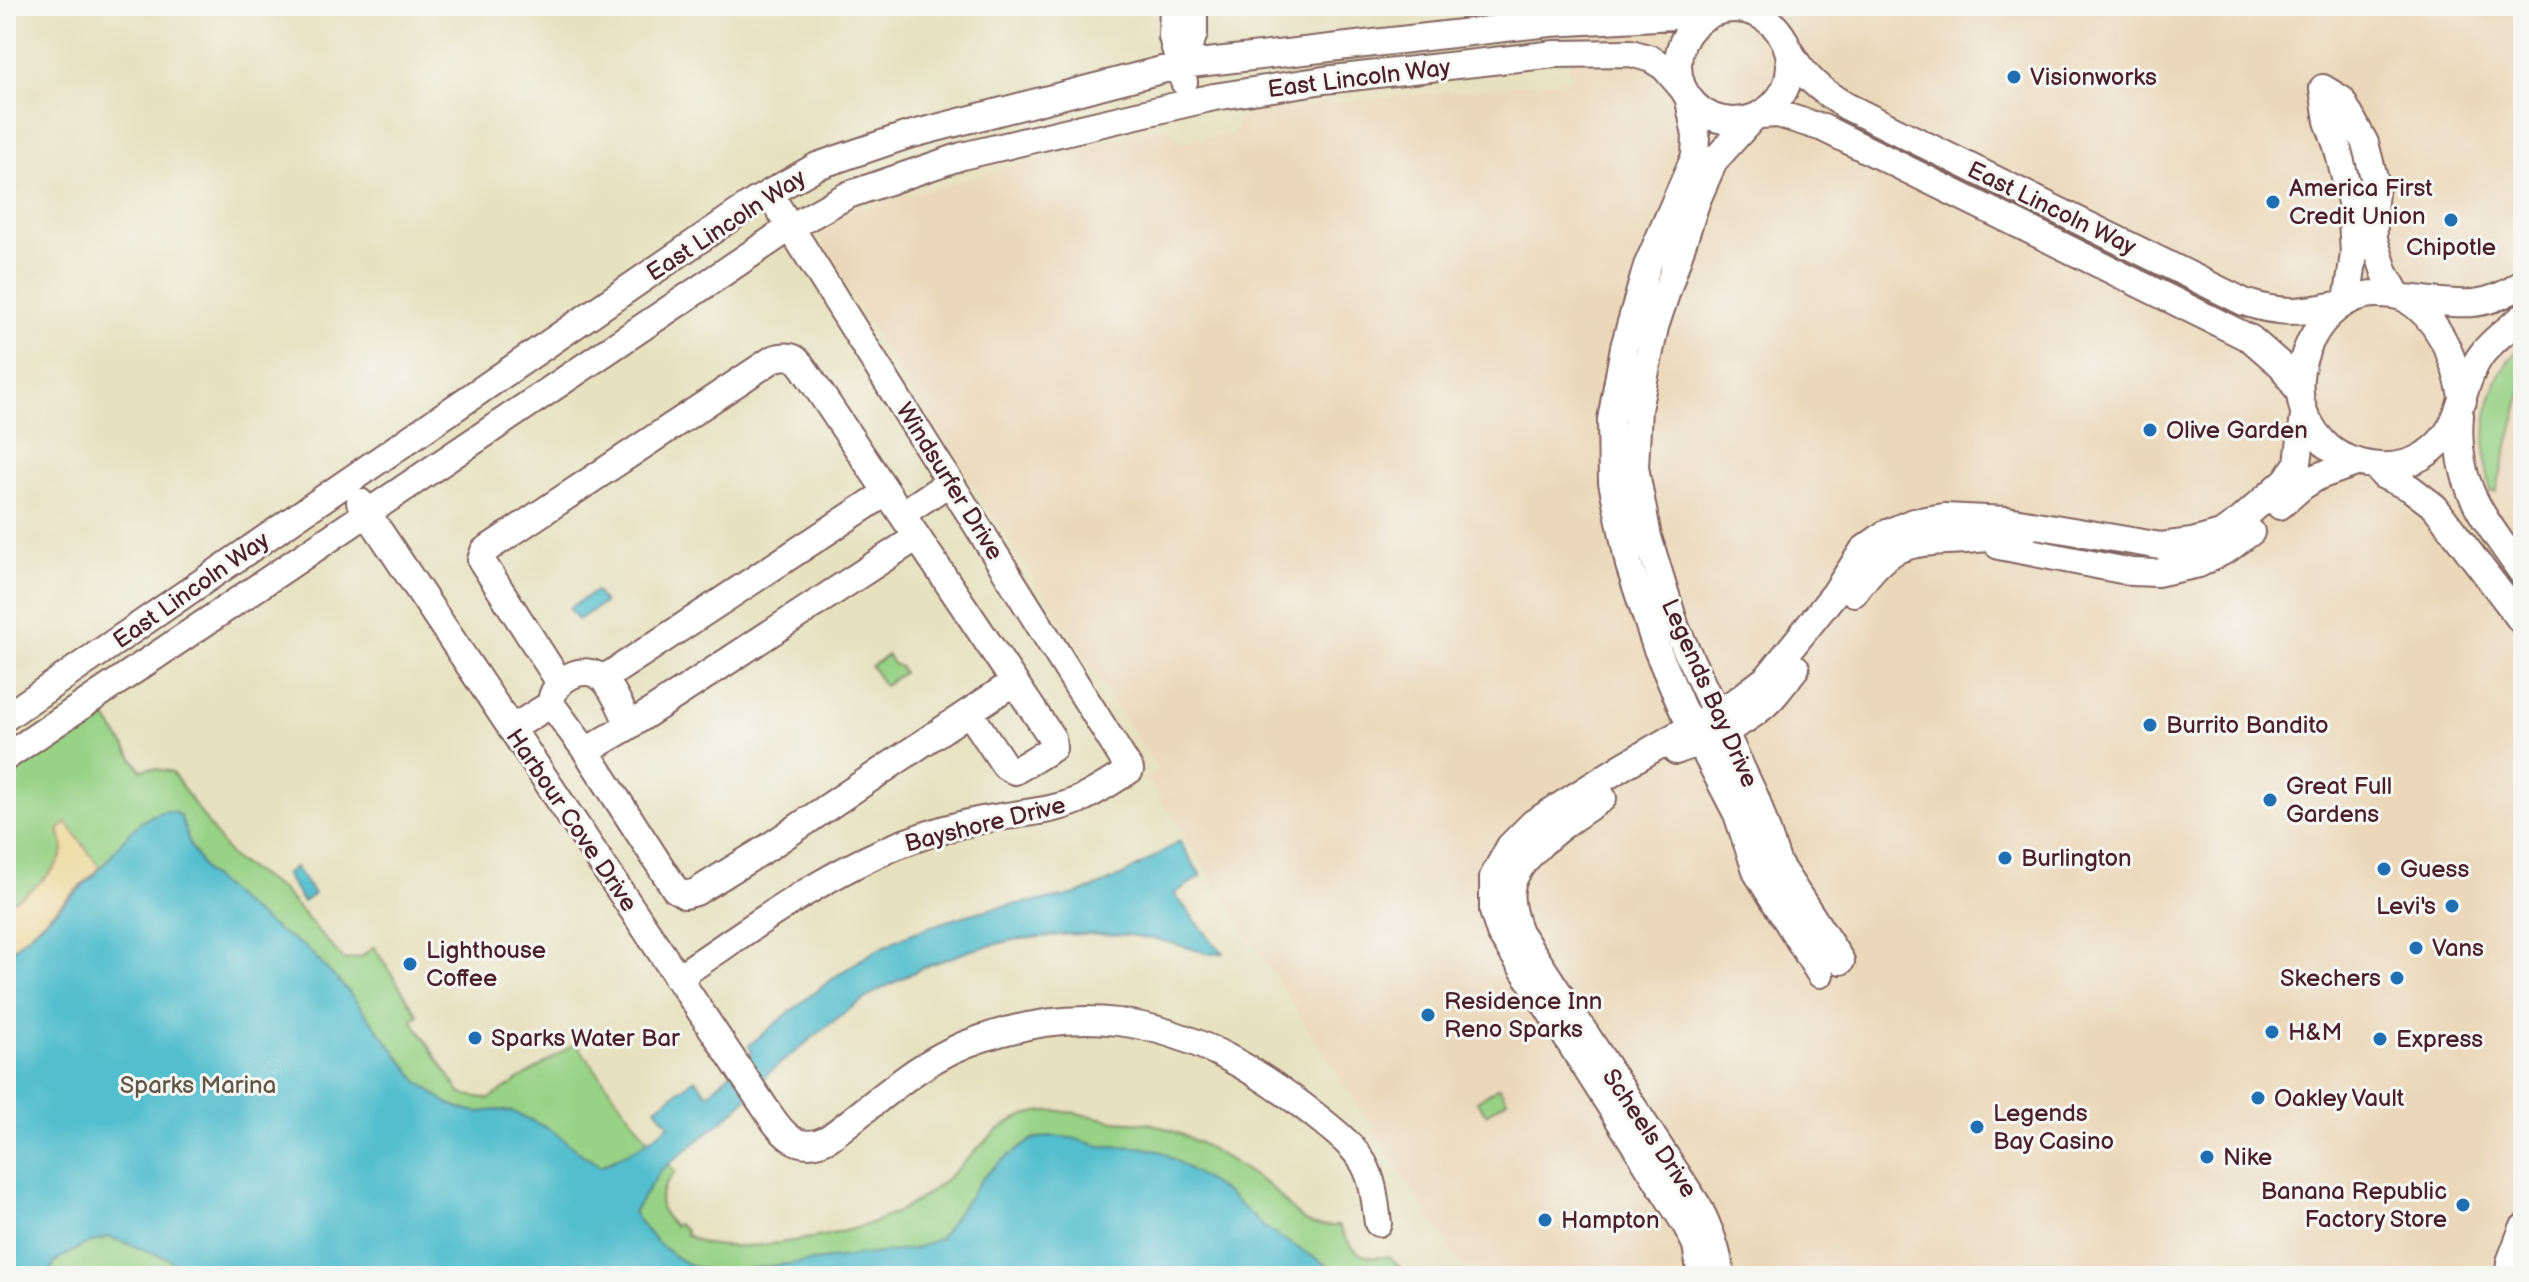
<svg xmlns="http://www.w3.org/2000/svg" width="2529" height="1282" viewBox="0 0 2529 1282" font-family="'Balsamiq Sans',sans-serif">
	<style>
		.built { fill: #ebd8ba }
		.green { fill: #98d286; stroke: #717858; stroke-width: 2 }
		.sand { fill: #eeda9e; stroke: #9c7c64; stroke-width: 2 }
		.water { fill: #53becd; stroke: #4e6e7c; stroke-width: 2 }
		.lines { fill: none; stroke-linecap: round; stroke-linejoin: round }
		.minor-casing { stroke: #81635f; stroke-width: 30 }
		.minor { stroke: #fff; stroke-width: 26 }
		.poi-dot { fill: #1f6fb2; stroke: #f6f6f2; stroke-width: 3 }
		.labels { text-anchor: middle; stroke-width: 6; stroke-linejoin: round; paint-order: stroke }
		.poi-label { font-size: 24px; fill: #4a1f2b; stroke: #f6f6f2; text-anchor: start }
		.street-label { font-size: 24px; fill: #4a1f2b; stroke: #f6f6f2 }
		.park-label { font-size: 24px; fill: #615546; stroke: #f6f6f2 }
	</style>
	<rect width="100%" height="100%" fill="#f6f6f2"/>
	<filter id="ink" filterUnits="userSpaceOnUse"><feTurbulence type="fractalNoise" baseFrequency=".0125" numOctaves="2"/><feDisplacementMap in="SourceGraphic" scale="16" xChannelSelector="R" yChannelSelector="G"/><feConvolveMatrix kernelMatrix="1 2 1 2 8 2 1 2 1" color-interpolation-filters="sRGB"/></filter>
	<filter id="wash" filterUnits="userSpaceOnUse"><feTurbulence type="fractalNoise" baseFrequency=".006" numOctaves="4" result="noise"/><feDisplacementMap in="SourceGraphic" scale="32" xChannelSelector="R" yChannelSelector="G"/><feGaussianBlur stdDeviation="1.8" result="paint"/><feColorMatrix in="noise" values="0 0 0 0 0 0 0 0 0 0 0 0 0 0 0 0 0 1.4 0 .05"/><feComposite in="paint" operator="in"/></filter>
	<g filter="url(#wash)">
		<rect width="100%" height="100%" fill="#e7e1bf"/>
		<path class="built" d="M1562,6h961v1270h-1055l-321,-498 11,-8 -335,-516 3,-8 -6,-8 -1,-7 22,-16 19,-7 301,-81 10,3 10,13 54,-10 3,-13 12,-9 321,-31z"/>
		<path class="green" d="M2523,347v40l-27,105h-5c-11,-45 -9,-116 32,-145z
			M888,655l5,9 6,2 4,7 -19,12 -13,-19z
			M101,711l40,59 10,-2 21,4 59,85 51,33 62,70 17,-3 13,-10 44,68 -6,5 49,74 28,5 87,-56 72,97 27,32c-18,20 -21,35 -1,54l3,-2 9,7 -1,3c7,4 15,9 22,10 39,8 130,-8 167,-22 28,-10 55,-28 77,-47 27,-24 48,-57 87,-63 24,-4 48,3 71,8 14,3 29,1 43,4 41,11 82,38 117,62 15,11 27,35 46,39 8,1 16,1 24,1 12,24 22,36 50,30l12,12 -3,4 4,4h-1396v-499z
			M1499,1087l8,13 -21,14 -9,-13z"/>
		<path class="sand" d="M67,823l33,45 -94,87v-52c18,-5 57,-35 57,-55 0,-6 -3,-12 -5,-18z"/>
		<path class="water" d="M596,591l8,12 -26,17 -9,-12z
			M165,811l10,1 6,5 9,28 16,27 40,35 34,25 25,15 14,14 29,30 71,91 28,21 15,6 17,3 19,-2 16,2 17,8 23,12 26,21 21,13 40,-20 28,-21 -13,-17 39,-29 13,15 44,-41 -3,-8c51,-40 100,-86 161,-111 28,-11 58,-20 88,-27 22,-4 44,-6 66,-10 43,-10 79,-32 115,-56l22,35 -27,18 41,51 9,8 -13,1 -51,-14 -32,-5 -58,-1 -57,6 -41,10 -48,17 -47,24 -32,21 -78,62 -30,35 -76,61 -28,42c15,24 43,52 72,58 8,2 17,1 25,1l183,-22 26,-10 41,-58 16,-16 37,-26 17,-3 22,2 28,8 41,1 21,5 66,42 37,34 80,48h-1149l-31,-19 -56,-20 -23,7 -29,16 -11,16h-40v-321c30,-28 63,-54 92,-84 21,-23 34,-52 67,-60z
			M295,867l19,27 -11,8 -18,-28z"/>
	</g>
	<g filter="url(#ink)">
		<g class="lines">
			<defs>
				<path id="minor" d="M1173,6l-1,31 12,45
					M1678 65a56 56 0 1 1 112 0a56 56 0 1 1-112 0Z
					M1787,47c17,30 30,41 59,59l398,196c37,13 60,10 98,2
					M1181,65l13,-31v-28
					M2323,88l18,11 24,44 11,42 -3,24 1,30 11,34 13,23
					M2323,88l5,33 9,25 14,56 3,52 -7,48
					M1689,100l7,36 -1,20 -48,110 -23,81 -13,73 1,62 17,83 27,82 26,61 55,106 20,59 63,101
					M1760,115l18,-1 45,14 428,211 31,27 17,26
					M1753,118l-39,43 -17,39 -42,127 -17,82 -3,58 13,70 28,91 80,171 22,65 63,97
					M2405,298c48,4 76,15 118,-15
					M2463,401c-7,-38 -22,-81 -57,-102 -9,-5 -21,-5 -30,-5 -57,1 -95,81 -67,128 7,13 19,28 33,34 26,12 56,15 81,0 41,-26 34,-62 56,-98 11,-16 29,-29 44,-41
					M2460,415c-6,73 25,103 63,159
					M2376,467l8,9 26,12 25,19 88,116
					M360,502l397,594c19,27 34,62 72,42 50,-37 92,-80 151,-99 44,-15 92,-23 138,-17 75,9 141,49 199,95 17,14 36,28 47,47 10,18 11,38 14,59
					M2280,506l23,-20 16,-10 37,-13
					M902,514l48,-32
					M1999,546l133,26 25,1 42,-9 29,-15 23,-17
					M1854,593c38,-52 52,-50 112,-53 21,-1 35,-5 56,-2
					M603,679l284,-187
					M560,683l-79,-123 3,-9 289,-192c23,-8 26,3 38,20l241,359 1,10 -38,23 -10,-5 -36,-54 -202,136 -71,44 -11,3 -10,-6 -89,-138
					M969,712l45,-30
					M6,717l748,-515 63,-36 88,-30 276,-71 369,-42 159,-9
					M629,726l288,-189
					M511,729l40,-25 35,47 43,-25c-5,-12 -15,-36 -25,-46 -19,-19 -53,0 -53,24
					M1676,751c33,-13 71,-26 96,-53 8,-9 16,-20 24,-30
					M6,757l785,-530 57,-32 114,-39 252,-59 110,-17 231,-26 76,-1 20,6 13,8 19,22
					M1603,798c-23,15 -46,30 -66,50 -29,28 -33,46 -18,84l179,274c12,23 20,44 23,70
					M677,978c72,-48 143,-102 224,-134 26,-10 54,-19 81,-24 34,-7 70,-7 101,-22 16,-8 31,-18 47,-28l-361,-577
					M1701,1276l-5,-31 -9,-18 -187,-294 -7,-22v-34l17,-31 23,-23 92,-58 113,-65 29,-22 68,-85 28,-43 22,-16 28,-12 31,-5 63,3 154,26 31,-4 29,-8 20,-14 45,-40 12,-17 6,-48
					M2509,1276l1,-14 13,-34"/>
			</defs>
			<use href="#minor" class="minor-casing"/>
			<use href="#minor" class="minor"/>
		</g>
	</g>
	<g class="poi-dot">
		<circle cx="2014" cy="77" r="8"/>
		<circle cx="2273" cy="202" r="8"/>
		<circle cx="2451" cy="220" r="8"/>
		<circle cx="2150" cy="430" r="8"/>
		<circle cx="2150" cy="725" r="8"/>
		<circle cx="2270" cy="800" r="8"/>
		<circle cx="2005" cy="858" r="8"/>
		<circle cx="2384" cy="869" r="8"/>
		<circle cx="2452" cy="906" r="8"/>
		<circle cx="2416" cy="948" r="8"/>
		<circle cx="410" cy="964" r="8"/>
		<circle cx="2397" cy="978" r="8"/>
		<circle cx="1428" cy="1015" r="8"/>
		<circle cx="2272" cy="1032" r="8"/>
		<circle cx="475" cy="1038" r="8"/>
		<circle cx="2380" cy="1039" r="8"/>
		<circle cx="2258" cy="1098" r="8"/>
		<circle cx="1977" cy="1127" r="8"/>
		<circle cx="2207" cy="1157" r="8"/>
		<circle cx="2463" cy="1205" r="8"/>
		<circle cx="1545" cy="1220" r="8"/>
	</g>
	<g class="labels">
		<g class="poi-label">
			<text x="2030" y="85">Visionworks</text>
			<text x="2289" y="196">America First<tspan x="2289" dy="28">Credit Union</tspan></text>
			<text x="2451" y="255" text-anchor="middle">Chipotle</text>
			<text x="2166" y="438">Olive Garden</text>
			<text x="2166" y="733">Burrito Bandito</text>
			<text x="2286" y="794">Great Full<tspan x="2286" dy="28">Gardens</tspan></text>
			<text x="2021" y="866">Burlington</text>
			<text x="2400" y="877">Guess</text>
			<text x="2436" y="914" text-anchor="end">Levi's</text>
			<text x="2432" y="956">Vans</text>
			<text x="426" y="958">Lighthouse<tspan x="426" dy="28">Coffee</tspan></text>
			<text x="2381" y="986" text-anchor="end">Skechers</text>
			<text x="1444" y="1009">Residence Inn<tspan x="1444" dy="28">Reno Sparks</tspan></text>
			<text x="2288" y="1040">H&amp;M</text>
			<text x="491" y="1046">Sparks Water Bar</text>
			<text x="2396" y="1047">Express</text>
			<text x="2274" y="1106">Oakley Vault</text>
			<text x="1993" y="1121">Legends<tspan x="1993" dy="28">Bay Casino</tspan></text>
			<text x="2223" y="1165">Nike</text>
			<text x="2447" y="1199" text-anchor="end">Banana Republic<tspan x="2447" dy="28">Factory Store</tspan></text>
			<text x="1561" y="1228">Hampton</text>
		</g>
		<g class="street-label">
			<text transform="translate(1359 78) rotate(-7)" y="8">East Lincoln Way</text>
			<text transform="translate(2052 208) rotate(26)" y="8">East Lincoln Way</text>
			<text transform="translate(726 225) rotate(-33)" y="8">East Lincoln Way</text>
			<text transform="translate(950 481) rotate(58)" y="8">Windsurfer Drive</text>
			<text transform="translate(191 590) rotate(-35)" y="8">East Lincoln Way</text>
			<text transform="translate(1710 693) rotate(66)" y="8">Legends Bay Drive</text>
			<text transform="translate(572 820) rotate(56)" y="8">Harbour Cove Drive</text>
			<text transform="translate(985 824) rotate(-14)" y="8">Bayshore Drive</text>
			<text transform="translate(1650 1133) rotate(56)" y="8">Scheels Drive</text>
		</g>
		<g class="park-label">
			<text x="198" y="1093">Sparks Marina</text>
		</g>
	</g>
	<rect width="2529" height="1282" fill="none" stroke="#f6f6f2" stroke-width="32"/>
</svg>
